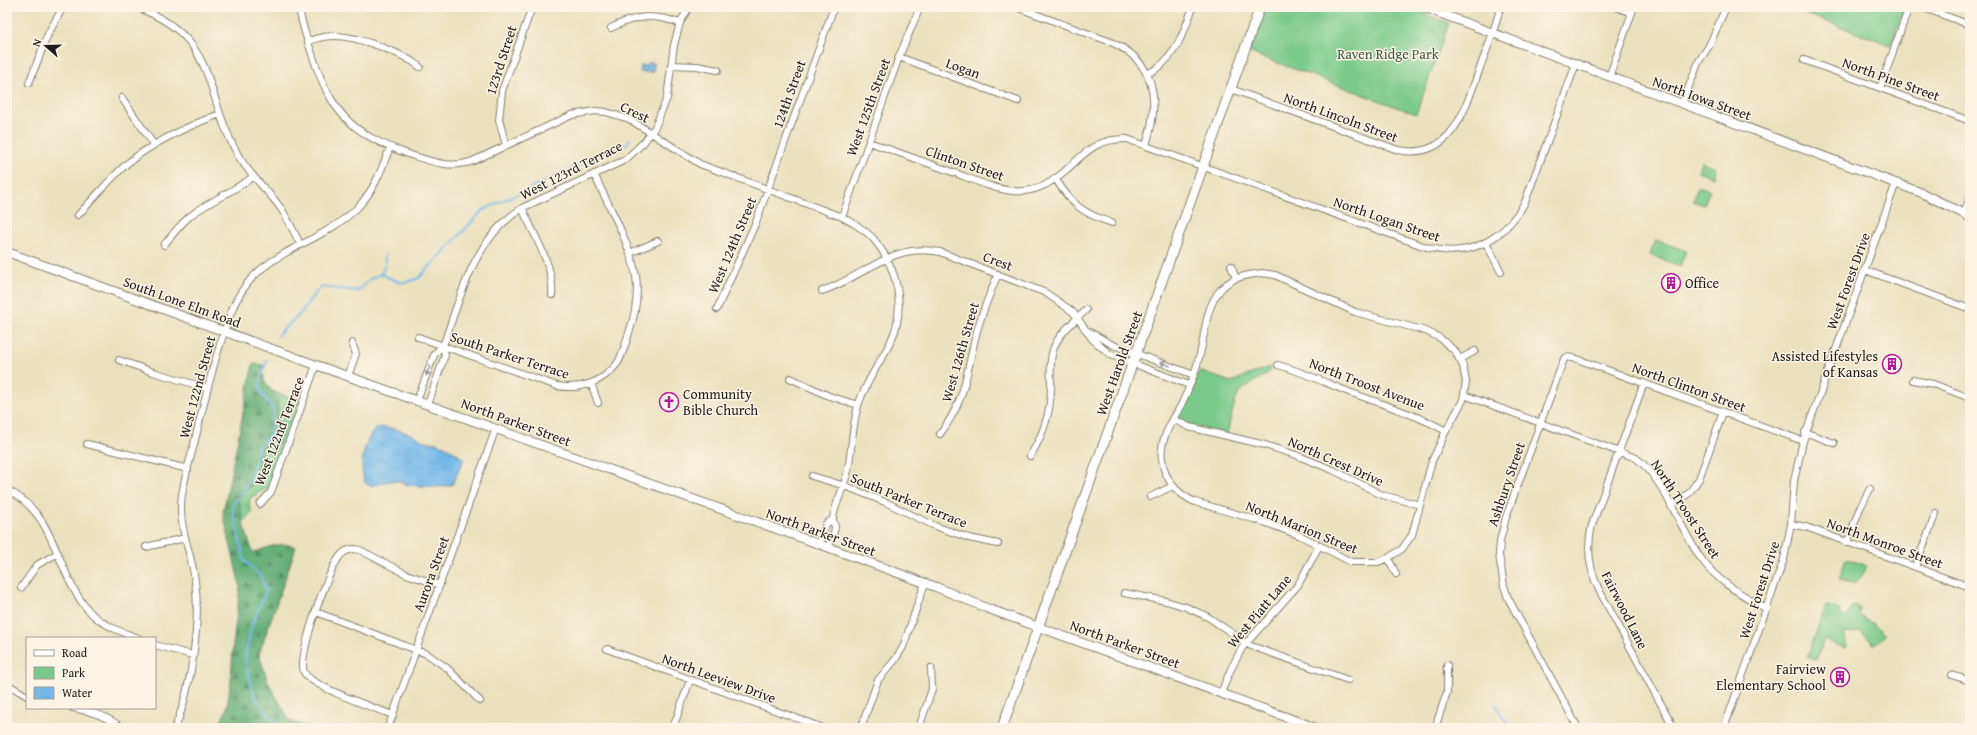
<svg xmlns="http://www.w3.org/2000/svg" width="1977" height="735" viewBox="0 0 1977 735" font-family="'Gentium Book Plus',serif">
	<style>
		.grass { fill: url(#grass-tufts); stroke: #4b7354 }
		.forest { fill: url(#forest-firs); stroke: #40654a }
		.park { fill: #7aca8b; stroke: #4b7354 }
		.water { fill: url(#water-ripples); stroke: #486a84 }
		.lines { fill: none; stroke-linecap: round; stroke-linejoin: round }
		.stream { stroke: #75b9eb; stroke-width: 2 }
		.minor-casing { stroke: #837e6d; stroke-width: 8 }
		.tertiary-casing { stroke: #837e6d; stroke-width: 10 }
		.secondary-casing { stroke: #837e6d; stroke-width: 11 }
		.minor { stroke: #fff; stroke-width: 6 }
		.tertiary { stroke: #fff; stroke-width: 8 }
		.secondary { stroke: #fff; stroke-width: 9 }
		.oneway { fill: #999 }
		.labels { text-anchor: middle; stroke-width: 3; stroke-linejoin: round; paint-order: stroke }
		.park-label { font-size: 14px; fill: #3d5943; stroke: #fcf5e5 }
		.street-label { font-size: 14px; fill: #1c1c1c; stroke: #fcf5e5 }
		.poi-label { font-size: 14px; fill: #1c1c1c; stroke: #fcf5e5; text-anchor: start }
	</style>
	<defs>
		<pattern id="grass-tufts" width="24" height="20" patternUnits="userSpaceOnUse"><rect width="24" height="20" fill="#7aca8b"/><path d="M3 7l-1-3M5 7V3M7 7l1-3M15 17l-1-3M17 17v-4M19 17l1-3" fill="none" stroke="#69ad77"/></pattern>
		<pattern id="forest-firs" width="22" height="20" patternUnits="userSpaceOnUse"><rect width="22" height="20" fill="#63ae77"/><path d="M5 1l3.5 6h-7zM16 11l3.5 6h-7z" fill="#518d61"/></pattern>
		<pattern id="water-ripples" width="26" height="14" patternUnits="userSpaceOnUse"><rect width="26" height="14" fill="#75b9eb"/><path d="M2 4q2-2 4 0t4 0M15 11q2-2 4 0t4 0" fill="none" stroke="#659ec9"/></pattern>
	</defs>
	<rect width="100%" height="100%" fill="#fcf5e5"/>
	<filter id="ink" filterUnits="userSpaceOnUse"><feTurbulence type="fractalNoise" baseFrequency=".025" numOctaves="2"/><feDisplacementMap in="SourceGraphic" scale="8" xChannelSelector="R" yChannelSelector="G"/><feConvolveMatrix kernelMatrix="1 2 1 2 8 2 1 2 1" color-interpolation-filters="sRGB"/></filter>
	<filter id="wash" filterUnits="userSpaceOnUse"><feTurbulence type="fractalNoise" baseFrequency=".012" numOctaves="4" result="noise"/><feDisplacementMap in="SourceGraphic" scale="16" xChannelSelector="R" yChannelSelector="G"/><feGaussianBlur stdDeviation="0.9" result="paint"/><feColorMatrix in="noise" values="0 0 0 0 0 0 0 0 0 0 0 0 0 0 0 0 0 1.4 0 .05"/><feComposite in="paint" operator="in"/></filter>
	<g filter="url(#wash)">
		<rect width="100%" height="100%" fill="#eae1be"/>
		<path class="grass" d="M272,391l28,10 -31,86 -19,11 -1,7 3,7 -9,11 -5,-24 20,-21 4,-31 15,-49z"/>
		<path class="forest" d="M253,364l10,1 1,16 13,17 2,45 -17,4 -4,31 -20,21 5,24 10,30c15,-6 28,-12 43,-6l-37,107 9,28 22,39 23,7h-94l8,-21 4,-27 2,-35 7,-59 -17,-73z"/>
		<path class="park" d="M1265,7h140l44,16 -33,91 -168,-62z
			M1786,7h119l-14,38z
			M1701,162l15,5 -3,10 -15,-6z
			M1698,186l12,4 -6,15 -11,-4z
			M1656,240l30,11 -6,15 -30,-11z
			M1269,367l1,5 -29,18 -6,11 -8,33 -36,-9 -12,-7 13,-26 7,-21 32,11z
			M1847,559l20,7 -5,10 -8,7 -15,-3 6,-20z
			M1826,605l14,5 -1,5 8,3 5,-12 8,2 -1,7 15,9 11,11 -10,10 -14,-13 -17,2 3,13 -1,1 -22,-8 -8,20 -9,-3z"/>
		<path class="water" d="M648,63h6l-1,9h-13l1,-7 6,1z
			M377,427l18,2 16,5 12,7 14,2 13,6 14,10 -12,26 -16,2 -27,-2 -10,-4h-10l-18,5 -6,-3c-6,-18 -2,-42 12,-56z"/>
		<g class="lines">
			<path class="stream" d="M381,274l4,-9v-10
				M278,336c5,-8 13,-13 20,-20 9,-10 13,-21 24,-29l36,4 12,-12 11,-5c19,8 17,12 38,4l64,-68 136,-63 8,-3 3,-5
				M267,360l-8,24 2,9 9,11 4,8 -2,12 -2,11 -12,12 -6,27 -8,16 -12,16 12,54 17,17 5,15 -14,32 -7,32 6,30 6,14 7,10 17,18
				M1496,705l6,11 10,12"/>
		</g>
	</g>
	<g filter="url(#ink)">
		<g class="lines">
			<defs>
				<path id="minor" d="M136,7c84,31 66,85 102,148 11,20 29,34 42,52 8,12 14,25 20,37
					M299,7c2,16 8,32 13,47 20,61 40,80 99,101 22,7 40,14 62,6l99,-46 23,-4 11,1 23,7 71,45 142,53c11,6 26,14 34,25 22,28 30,66 15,99 -11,22 -26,42 -33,65 -6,21 -6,42 -10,63 -2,16 -14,36 -15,50 0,3 2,6 2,9 -1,6 -5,14 -7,20
					M1016,7l95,35c46,20 49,60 35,103
					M1616,7l16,6
					M1922,7l48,18
					M611,28c25,-13 42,-14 69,-5
					M308,41c9,-3 18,-5 27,-5 22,0 68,17 85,31
					M899,57l119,44
					M1804,60l166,61
					M671,65l26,1 21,4
					M1147,74c28,-13 36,-40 46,-67
					M1609,77l25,-70
					M29,83l19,-49 15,-27
					M1880,88l29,-81
					M1231,89l167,61c55,11 67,-42 82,-82 7,-20 16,-40 20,-61
					M122,98l32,47
					M1682,104l17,-43 10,-15 17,-39
					M869,142c30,11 59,21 89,32 18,7 36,15 55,17 10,1 23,-1 32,-6 33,-17 39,-47 82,-46l296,107c44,14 80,-5 102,-44l51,-138
					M506,145l-7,-25 3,-29 30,-84
					M1055,178c17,27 27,35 57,45
					M522,208c11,25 33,60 30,87
					M1964,214l6,-17
					M78,215c17,-17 33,-38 51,-53 28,-22 59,-36 91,-48
					M842,217l57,-160 21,-50
					M1486,243l15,29
					M164,245c10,-12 19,-25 33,-34 18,-12 38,-21 56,-34
					M630,253l28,-12
					M1231,266l5,12
					M1865,270l105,39
					M1262,273l13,2 80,37 71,19 14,7 15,13 8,15 3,16 -3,18 -17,31 -14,30 -20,74 -10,14 -14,9 -10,4h-27l-50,-26 -37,-14 -69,-20c-18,-8 -31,-23 -33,-43 -3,-21 11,-38 20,-56 7,-14 13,-30 17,-45 7,-24 5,-49 22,-69 11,-12 25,-14 41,-16z
					M822,291c43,-14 68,-49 118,-39l106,41 27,19 20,28 18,15 78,30
					M717,309l39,-87 78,-215
					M1088,331l25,14 81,30
					M418,337l139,49c23,4 45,-3 60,-22 5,-7 8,-19 11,-28 7,-20 11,-39 8,-60 -7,-36 -27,-69 -42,-102
					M1460,359l15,-8
					M119,360l34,12 54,16
					M1278,365c25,7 48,18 71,27 33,12 66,22 97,39
					M348,376l8,-22 -4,-11
					M790,378l39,18 29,9
					M1913,380l20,4 37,14
					M591,383l7,20
					M1644,383l-52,142c-6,24 -3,44 7,65l75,138
					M1464,395l172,63c29,21 44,72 66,102 18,24 41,35 65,49
					M417,400l18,-47 8,-7
					M428,404l17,-49 -2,-9c19,-53 30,-106 79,-138l103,-48 19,-18 11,-15 12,-29 7,-53 6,-22 9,-16
					M1173,419l16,8 76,18 31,10 37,15 49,25 38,10
					M1805,432l29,11
					M940,434c27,-35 26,-63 37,-103 5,-19 13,-38 21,-57
					M87,444l101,25
					M1030,456c14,-22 21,-44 21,-70 0,-12 -2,-27 3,-39 6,-15 21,-26 32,-37
					M812,476l33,10 40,16 50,24 34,12 29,6
					M7,490c53,25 48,90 87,126 13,11 28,16 44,22
					M1150,497l23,-11
					M260,504l11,-12 45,-127
					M1671,506l18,-13 10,-14 24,-67
					M1791,524l15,3 164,60
					M1847,543l13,-35 10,-19
					M819,544l7,-20 7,-5
					M146,547l39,-9
					M1388,558l8,16
					M1915,567l21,-54
					M21,588l16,-23 21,-12
					M1124,593l42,8 20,6 22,10 43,29 97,34
					M316,612l111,42 20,14 33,33
					M155,645l37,10
					M607,649l216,79
					M1952,675l18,6
					M7,684l20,12
					M1221,693l10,-24 11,-21 56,-63 21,-39
					M73,708c19,3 34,8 49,20
					M393,715c-18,-7 -82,-28 -89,-43 -7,-16 25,-105 37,-117 6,-6 12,-7 19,-5l46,24 34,11
					M175,728c16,-39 26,-105 20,-147 -3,-26 -15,-50 -14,-76 1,-22 9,-44 14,-65 10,-42 20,-84 35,-125 24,-67 83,-64 127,-107 17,-17 25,-39 33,-61
					M388,728l108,-300
					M673,728l17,-48
					M861,728l17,-48 17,-20 8,-13 22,-64
					M919,728l13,-39 -1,-21
					M1435,728l12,-36v-27
					M1578,728l-70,-130 -4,-12 -5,-31 1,-14 6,-24 58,-158 3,-2 10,2 226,82
					M1724,728l60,-169 7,-35 3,-43 9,-40 93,-258"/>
				<path id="tertiary" d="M1423,7l499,186 48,24
					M7,252l309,113 503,179 117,43 53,22 327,119"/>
				<path id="secondary" d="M1002,728l258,-721"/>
			</defs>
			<use href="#minor" class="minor-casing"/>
			<use href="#tertiary" class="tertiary-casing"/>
			<use href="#secondary" class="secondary-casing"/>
			<use href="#minor" class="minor"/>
			<use href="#tertiary" class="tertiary"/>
			<use href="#secondary" class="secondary"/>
		</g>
		<defs><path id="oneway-solid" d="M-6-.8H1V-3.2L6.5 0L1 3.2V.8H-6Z"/></defs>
		<g class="oneway">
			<use href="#oneway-solid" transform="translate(1165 364) rotate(-160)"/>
			<use href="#oneway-solid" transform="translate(428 371) rotate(110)"/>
		</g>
	</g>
	<defs>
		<symbol id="building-ring" viewBox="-11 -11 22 22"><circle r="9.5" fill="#fcf5e5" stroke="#b5179e" stroke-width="1.5"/><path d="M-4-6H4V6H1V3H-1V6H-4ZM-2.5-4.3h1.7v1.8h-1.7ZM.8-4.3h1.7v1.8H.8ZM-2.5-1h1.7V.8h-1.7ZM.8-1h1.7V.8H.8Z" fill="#b5179e"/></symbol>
		<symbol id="church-ring" viewBox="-11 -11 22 22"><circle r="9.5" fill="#fcf5e5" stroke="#b5179e" stroke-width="1.5"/><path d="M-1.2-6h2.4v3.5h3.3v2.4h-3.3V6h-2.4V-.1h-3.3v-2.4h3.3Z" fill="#b5179e"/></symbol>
	</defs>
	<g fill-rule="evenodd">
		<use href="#building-ring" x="1660" y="272" width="22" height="22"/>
		<use href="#building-ring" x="1881" y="353" width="22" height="22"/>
		<use href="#church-ring" x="658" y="391" width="22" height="22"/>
		<use href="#building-ring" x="1829" y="666" width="22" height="22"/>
	</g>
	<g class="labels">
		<g class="park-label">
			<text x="1388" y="59">Raven Ridge Park</text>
		</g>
		<g class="street-label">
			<text transform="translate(501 60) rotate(-72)" y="5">123rd Street</text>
			<text transform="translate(963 68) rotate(20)" y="5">Logan</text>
			<text transform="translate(1891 79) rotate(20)" y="5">North Pine Street</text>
			<text transform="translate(789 94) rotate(-70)" y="5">124th Street</text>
			<text transform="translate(1702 98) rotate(20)" y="5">North Iowa Street</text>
			<text transform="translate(868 107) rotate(-70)" y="5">West 125th Street</text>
			<text transform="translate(635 112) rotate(26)" y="5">Crest</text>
			<text transform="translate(1341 117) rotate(20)" y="5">North Lincoln Street</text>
			<text transform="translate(965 163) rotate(19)" y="5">Clinton Street</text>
			<text transform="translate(571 170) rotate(-27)" y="5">West 123rd Terrace</text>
			<text transform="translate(1387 219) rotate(19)" y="5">North Logan Street</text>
			<text transform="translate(732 245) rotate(-67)" y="5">West 124th Street</text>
			<text transform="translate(998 261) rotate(21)" y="5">Crest</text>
			<text transform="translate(1848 281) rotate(-70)" y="5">West Forest Drive</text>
			<text transform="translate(182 302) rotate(20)" y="5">South Lone Elm Road</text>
			<text transform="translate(960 352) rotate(-74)" y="5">West 126th Street</text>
			<text transform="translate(510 355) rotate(18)" y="5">South Parker Terrace</text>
			<text transform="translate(1119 363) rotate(-70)" y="5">West Harold Street</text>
			<text transform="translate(1367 384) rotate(21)" y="5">North Troost Avenue</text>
			<text transform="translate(197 387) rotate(-75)" y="5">West 122nd Street</text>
			<text transform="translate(1689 387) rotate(20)" y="5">North Clinton Street</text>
			<text transform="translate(516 422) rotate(20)" y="5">North Parker Street</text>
			<text transform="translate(279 431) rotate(-69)" y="5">West 122nd Terrace</text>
			<text transform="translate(1336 461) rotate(24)" y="5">North Crest Drive</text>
			<text transform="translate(1506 484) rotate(-71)" y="5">Ashbury Street</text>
			<text transform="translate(909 500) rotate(22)" y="5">South Parker Terrace</text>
			<text transform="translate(1686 509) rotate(57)" y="5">North Troost Street</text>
			<text transform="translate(1302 527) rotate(22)" y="5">North Marion Street</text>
			<text transform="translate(821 532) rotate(20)" y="5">North Parker Street</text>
			<text transform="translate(1885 543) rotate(20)" y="5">North Monroe Street</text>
			<text transform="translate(431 574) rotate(-70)" y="5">Aurora Street</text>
			<text transform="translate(1759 590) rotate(-72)" y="5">West Forest Drive</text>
			<text transform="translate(1625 610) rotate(63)" y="5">Fairwood Lane</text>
			<text transform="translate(1259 611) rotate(-50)" y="5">West Piatt Lane</text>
			<text transform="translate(1125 644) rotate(20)" y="5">North Parker Street</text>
			<text transform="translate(719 678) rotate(20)" y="5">North Leeview Drive</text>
		</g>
		<g class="poi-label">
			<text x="1685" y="288">Office</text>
			<text x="1878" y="361" text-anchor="end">Assisted Lifestyles<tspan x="1878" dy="16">of Kansas</tspan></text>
			<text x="683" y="399">Community<tspan x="683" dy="16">Bible Church</tspan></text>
			<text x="1826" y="674" text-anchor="end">Fairview<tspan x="1826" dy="16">Elementary School</tspan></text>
		</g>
	</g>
	<rect width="1977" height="735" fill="none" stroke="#fcf5e5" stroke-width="24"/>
	<rect x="26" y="637" width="130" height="72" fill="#fcf5e5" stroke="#a29e95"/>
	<rect x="34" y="650" width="20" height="6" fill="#ffffff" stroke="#a29e95"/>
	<text x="62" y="657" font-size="12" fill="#1c1c1c">Road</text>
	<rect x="34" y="667" width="20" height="12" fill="#7aca8b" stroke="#a29e95"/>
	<text x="62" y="677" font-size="12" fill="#1c1c1c">Park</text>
	<rect x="34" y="687" width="20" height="12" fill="url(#water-ripples)" stroke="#a29e95"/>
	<text x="62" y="697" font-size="12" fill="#1c1c1c">Water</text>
	<g transform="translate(46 46) rotate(290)" stroke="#fcf5e5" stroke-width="3" paint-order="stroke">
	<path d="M0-3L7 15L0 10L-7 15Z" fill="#1c1c1c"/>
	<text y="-6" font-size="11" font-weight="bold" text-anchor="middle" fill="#1c1c1c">N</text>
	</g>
</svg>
